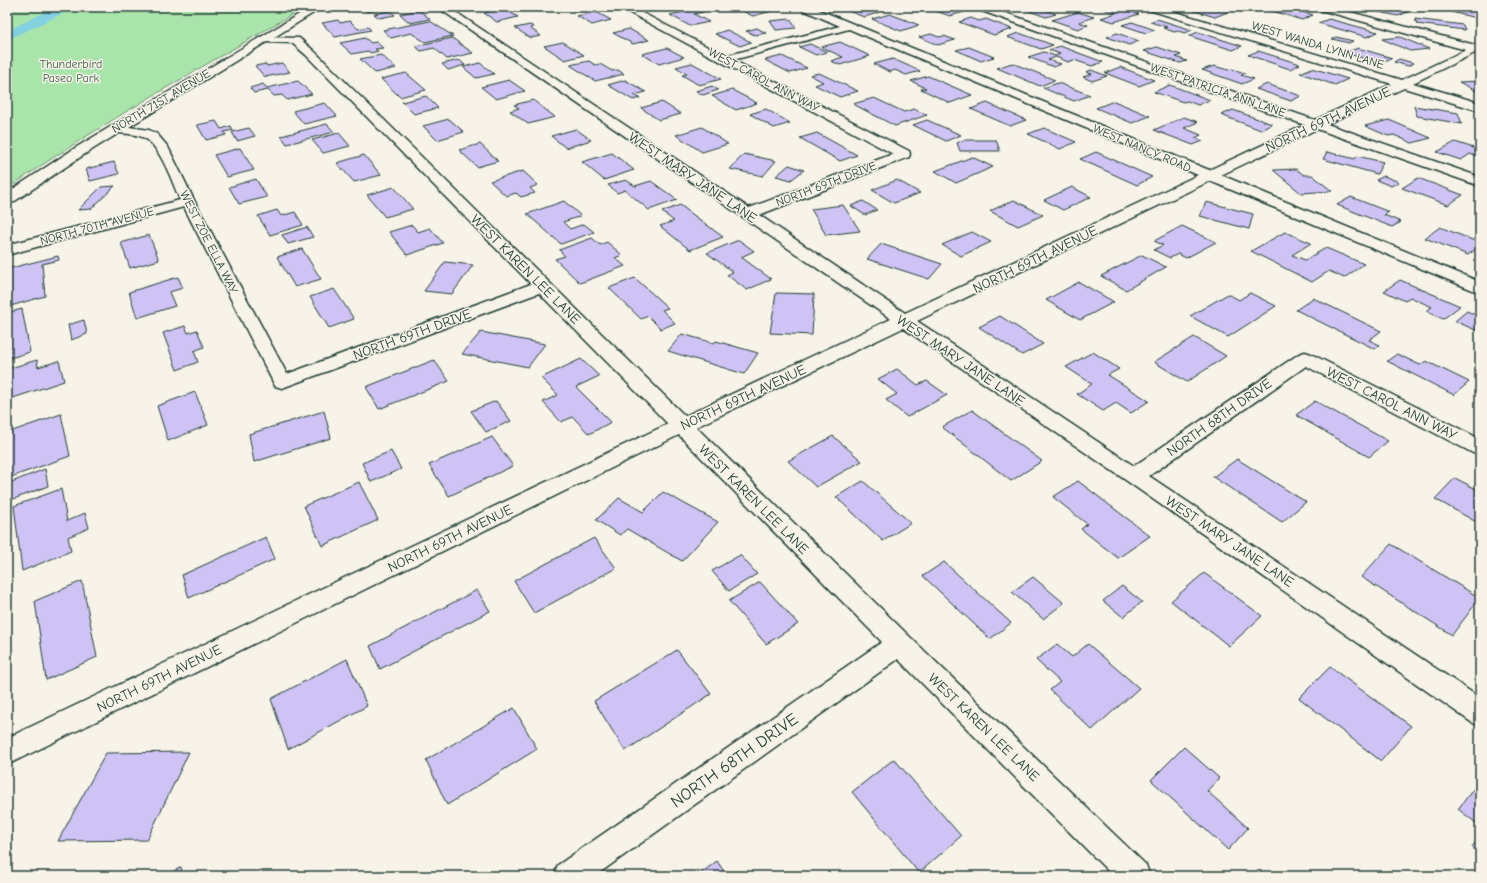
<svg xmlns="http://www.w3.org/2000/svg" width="1487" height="883" viewBox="0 0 1487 883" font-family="'Comic Neue',sans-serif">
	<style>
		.green { fill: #a9e4aa; stroke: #64906f }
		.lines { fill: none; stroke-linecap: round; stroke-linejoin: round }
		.canal { fill: #82d0e0; fill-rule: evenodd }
		.building { fill: #cfc3f5; stroke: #1f3d34 }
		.street-casing { stroke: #1f3d34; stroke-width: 3 }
		.secondary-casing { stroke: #1f3d34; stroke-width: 3 }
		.street { fill: #f7f3e8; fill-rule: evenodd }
		.secondary { fill: #f7f3e8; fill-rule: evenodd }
		.labels { text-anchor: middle; stroke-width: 3; stroke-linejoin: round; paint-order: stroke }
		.far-street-label { font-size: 12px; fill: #1f3d34; stroke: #f7f3e8 }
		.far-park-label { font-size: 12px; fill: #3b5e4c; stroke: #f7f3e8 }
		.street-label { font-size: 14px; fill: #1f3d34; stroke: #f7f3e8 }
		.near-street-label { font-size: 17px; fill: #1f3d34; stroke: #f7f3e8 }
	</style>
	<rect width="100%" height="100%" fill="#f7f3e8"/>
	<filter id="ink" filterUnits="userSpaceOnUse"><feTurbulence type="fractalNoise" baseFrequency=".025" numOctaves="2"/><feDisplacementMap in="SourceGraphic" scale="8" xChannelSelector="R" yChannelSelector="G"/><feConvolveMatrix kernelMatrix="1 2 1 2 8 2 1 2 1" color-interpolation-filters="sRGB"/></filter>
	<g filter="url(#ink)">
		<path class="green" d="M7,7h298c-100,59 -203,115 -298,182z"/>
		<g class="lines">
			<path class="canal" d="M55,7h17l-2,3 -63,30v-9z"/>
		</g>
		<path class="building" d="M361,7h32l-26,5z
			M567,7h19l2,1 -14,3z
			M734,7h30l8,4 -19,5z
			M838,7h23l17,6 -14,4z
			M936,7h13l15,5 -14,4 -20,-7z
			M1018,7h19l19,7 -10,3z
			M1105,7h11l23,7 -25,8 -13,-4 15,-5 -16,-5z
			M1192,7h23l15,4 -15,6 -27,-8z
			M1279,7h6l28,8 -11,5 -33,-10z
			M1356,7h32l20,5 -10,4z
			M1439,7h28l13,4v8l-37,-9 3,-1z
			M505,9l13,8 -21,5 -13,-9z
			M698,9l5,3 -9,2 15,8 -19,4 -20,-11z
			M419,10l11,9 -20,4 -10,-9z
			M390,11l5,4 -16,3 -5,-4z
			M596,12l15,8 -19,5 -15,-9z
			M1078,12l16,5 -15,5 9,3 -10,4 -26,-9z
			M890,14l29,11 -18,6 -29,-12z
			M971,18l8,3 7,-2 26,10 -18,6 -35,-13z
			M790,19l6,9 -20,2 -6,-9z
			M1157,19l35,11 -7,3 -7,-2 -4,1 -11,-4 4,-1 -17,-5z
			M1329,19l49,13 -11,5 -49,-14z
			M1415,19l48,6 2,5 -48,-6z
			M338,20l2,3 10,-2 8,8 10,-2 3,3 -36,7 -13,-14z
			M430,21l23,15 -28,6 -14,-9 -20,5 -8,-8z
			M1132,22l23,8 -9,3 -24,-8z
			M530,25l4,2 -4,1 11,8 -11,2 -15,-10z
			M757,28l9,5 -11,2 -9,-4z
			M629,29l20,11 -16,4 -20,-11z
			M727,30l24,12 -11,4 -25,-12z
			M1198,32l44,14 -9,4 -44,-14z
			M1019,33l34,12 -12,4 -34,-12z
			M1117,33l22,8 -10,4 -22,-8z
			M931,34l8,3 5,-1 11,4 -17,5 -19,-8z
			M1336,37l17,4 -4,2 -17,-4z
			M1400,37l29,12 -19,2 -28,-12z
			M365,38l6,5 5,-1 7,6 -8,1 3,2 -7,2 -3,-2 -16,3 -12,-11z
			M452,38l21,15 -26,6 -13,-11 -13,3 -6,-5z
			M563,42l21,13 -19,5 -21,-14z
			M840,42l30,14 -30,9 -9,-4 12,-4 -22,-10z
			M810,44l17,8 -11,3 -17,-8z
			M1060,46l43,16 -11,4 -18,-6 -6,2 -12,-5 -8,3 13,4 -7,3 -26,-10 16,-5 11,4 5,-2 -11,-4z
			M969,47l25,10 -13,4 -25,-11z
			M1157,47l24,8 -5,2 11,4 -7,2 -36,-12z
			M667,48l17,9 -25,7 -17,-10z
			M1358,48l34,10 -12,5 -35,-10z
			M1258,51l42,13 -10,5 -42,-14z
			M381,55l15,13 -21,5 -15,-14z
			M782,56l25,12 -17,5 -25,-13z
			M893,59l27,12 -14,4 -11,-5 -5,2 -16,-8z
			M1399,59l14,4 -5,3 -14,-4z
			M459,60l6,5 -17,5 -6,-6z
			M589,61l6,4 5,-1 12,7 6,-1 6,4 -29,7 -25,-16z
			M282,63l8,9 -25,5 -10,-11 11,-2 1,2z
			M480,63l14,11 -18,4 -13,-11z
			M692,63l29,16 -22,6 -17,-10 5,-1 -11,-7z
			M1012,63l43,17 -15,6 -43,-18z
			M1214,66l14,4 4,-1 13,4 -4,2 13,4 -12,5 -40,-14z
			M1120,67l34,13 -15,6 -34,-13z
			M1312,68l36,11 -13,6 -35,-12z
			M1091,70l16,6 -15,5 -9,-4 9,-3 -6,-2z
			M406,73l20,17 -26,7 -19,-18z
			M819,73l39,18 -18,6 -25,-12 8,-3 -13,-7z
			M928,76l44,19 -22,8 -29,-14 5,-1 -15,-7z
			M509,80l16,11 -29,8 -15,-12z
			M625,80l21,12 -12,3 6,3 -7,2 -25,-15z
			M298,81l14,13 -25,6 -5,-5 -8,1 -6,-6 -14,3 -4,-5 13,-4 4,4z
			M1480,81v12l-21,-11z
			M1058,83l32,12 -16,6 -31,-13z
			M1267,84l34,12 -10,5 -35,-12z
			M1170,85l40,15 -12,5 -11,-4 -4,1 -29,-10z
			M712,86l6,4 -15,5 -7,-4z
			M732,90l25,13 -21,7 -24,-14z
			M426,96l12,12 -24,6 -12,-12z
			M874,98l30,14 10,-3 13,6 -32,11 -42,-22z
			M533,100l22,17 -27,7 -18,-13 9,-3 -5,-3z
			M1114,101l36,15 -18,7 -36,-15z
			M662,102l19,12 -22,6 -18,-12z
			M325,103l12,13 -33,8 -11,-13z
			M987,103l39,17 -16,6 -39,-17z
			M1414,106l44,7 4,11 -45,-8z
			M766,109l24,14 -16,5 -24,-14z
			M1233,110l39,14 -11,6 -40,-15z
			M1184,117l14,5 -14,6 17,7 -6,3 8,3 -10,4 -39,-15z
			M449,119l15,13 -27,8 -14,-14z
			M927,120l34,15 -15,6 -33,-16z
			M1389,120l42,18 -19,5 -18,-8 -6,1 -23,-10z
			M216,121l5,8 10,-3 2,4 -9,2 2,3 -20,5 -9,-15z
			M327,124l7,8 -47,12 -6,-8z
			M702,127l26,17 -26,8 -26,-17z
			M249,128l6,8 -18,5 -5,-9z
			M1044,128l32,14 -16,7 -32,-15z
			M576,129l15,11 -25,8 -15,-12z
			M339,133l11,13 -27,7 -11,-13z
			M817,133l40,22 -17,6 -40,-23z
			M964,140h32l4,11h-40l-3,-8z
			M1455,142l25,8v8l-10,-4 -9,6 -24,-8z
			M480,144l18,17 -21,6 -18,-17z
			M240,148l14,22 -27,7 -13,-22z
			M1096,152l56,25 -15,8 -57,-26z
			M1327,152l28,7 2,-3 26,6 -6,12 -54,-15z
			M612,153l22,17 -30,10 -22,-18z
			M744,154l32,7 -13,15 -33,-7z
			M364,155l17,20 -27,7 -17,-19z
			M972,157l21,10 -37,16 -21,-12z
			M114,162l5,12 -29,7 -4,-12z
			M789,165l15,5 -13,10 -15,-4z
			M1296,169l8,6h8l20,16 -31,2 -28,-23z
			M523,171l15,14 -8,3 5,5 -14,4 -5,-4 -10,3 -16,-15z
			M1384,176l15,6 -8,4 -15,-6z
			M1418,178l45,17 -15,10 -46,-17z
			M256,179l11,18 -28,7 -10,-17z
			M626,180l9,6 16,-5 26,19 -28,10 -24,-20 -8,3 -9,-8z
			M897,180l23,13 -26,10 -22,-13z
			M115,186l-24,23 -13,1 23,-23z
			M394,187l19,22 -28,8 -18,-22z
			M1072,187l19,10 -28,13 -19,-10z
			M1351,197l38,15 -5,3 17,7 -9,5 -55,-22z
			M1014,200l29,15 -25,11 -28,-15z
			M564,201l17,15 -18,6 7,7 14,-5 10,8 -33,12 -34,-30z
			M863,201l14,9 -12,5 -14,-9z
			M1206,202l47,12 -4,15 -49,-13z
			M680,205l43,32 -33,13 -30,-24 14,-5 -12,-9z
			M843,205l17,26 -34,4 -15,-26z
			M277,210l4,6 14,-4 8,13 -33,10 -12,-19z
			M412,225l6,7 12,-4 13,15 -36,12 -18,-23z
			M1182,226l34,16 -30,16 -8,-4 -8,4 -16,-8 9,-5 -9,-4z
			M307,227l6,10 -25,7 -6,-9z
			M1440,227l40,16v3l-12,9 -43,-17z
			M972,232l19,10 -30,14 -19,-11z
			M1285,232l26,11 -19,12 13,5 21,-12 38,16 -20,14 -15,-7 -17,11 -61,-31z
			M149,235l10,25 -29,8 -9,-25z
			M592,238l8,7 7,-3 15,13 -7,3 10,8 -45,17 -25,-24 10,-3 -6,-6z
			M739,240l15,11 -13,6 30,22 -24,11 -20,-15 6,-3 -26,-19z
			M881,244l61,20 -13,15 -62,-20z
			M302,249l19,30 -26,8 -18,-30z
			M1142,255l24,12 -40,23 -25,-14z
			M58,256l1,4 -17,4 3,32 -38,11v-38z
			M445,262l28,3 -21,29 -28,-3z
			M178,277l5,11 -14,4 6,14 -38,12 -8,-26z
			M635,278l33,30 -6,2 13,13 -14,6 -13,-13 -7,3 -32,-31z
			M1400,280l60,26 -17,13 -17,-8 6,-4 -22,-10 -5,4 -21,-10z
			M1079,282l35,20 -34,18 -34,-20z
			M334,289l20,30 -25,9 -19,-31z
			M776,293l38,1 -2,41 -42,-2z
			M1250,293l26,13 -48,31 -38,-21 38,-22 11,6z
			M1313,298l68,33 -12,9 11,5 -5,4 -79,-39z
			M22,309l8,43 -23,7v-46z
			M1467,311l13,6v15l-25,-11z
			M1000,316l43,28 -21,11 -43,-28z
			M84,320l3,14 -16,6 -3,-15z
			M185,326l3,7 9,-3 7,17 -10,4 4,11 -21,8 -14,-37z
			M481,332l64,12 -17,23 -66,-13z
			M682,334l32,9 2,-2 42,12 -14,21 -76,-23z
			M1194,337l32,19 -39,26 -33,-20z
			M1093,352l26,17 -11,6 41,26 -18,12 -15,-10 -13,8 -26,-17 15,-10 -26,-17z
			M1397,354l23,11 6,-4 43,21 -15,13 -67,-34z
			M581,359l18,17 -23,11 35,35 -22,12 -16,-17 -12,5 -18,-20 15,-7 -17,-17z
			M37,360l1,7 21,-6 5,20 -57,19v-31z
			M434,360l15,21 -70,28 -13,-22z
			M897,369l21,16 9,-4 20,14 -40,22 -21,-17 11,-6 -19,-15z
			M195,392l13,33 -40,16 -11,-35z
			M496,401l15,20 -25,11 -15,-21z
			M1315,401l73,40 -19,16 -73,-42z
			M972,410l70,51 -31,20 -69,-54z
			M324,411l7,27 -77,24 -5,-28z
			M61,414l9,42 -62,22 -1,-45z
			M833,436l29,25 -46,26 -28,-26z
			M492,437l21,29 -64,30 -20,-31z
			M391,451l10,18 -30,13 -9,-19z
			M1237,459l69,43 -24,20 -69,-45z
			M45,469l3,17 -37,14 -2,-17z
			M1455,478l25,13v33l-45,-25z
			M863,481l48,42 -28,18 -47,-44z
			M1078,481l72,55 -32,22 -37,-29 6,-5 -34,-27z
			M359,482l19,38 -56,26 -18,-40z
			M61,489l6,32 18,-8 4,15 -21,9 3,14 -49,20 -8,-65z
			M663,492l55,30 -36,39 -55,-32 -7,6 -24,-15 23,-22 24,14z
			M266,537l9,22 -86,39 -7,-23z
			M594,538l22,30 -82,45 -20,-32z
			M1391,544l89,54 -28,37 -91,-58z
			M740,555l17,19 -28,17 -17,-20z
			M944,562l67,61 -21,16 -67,-63z
			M1204,573l58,43 -33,30 -58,-45z
			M1033,577l31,26 -21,16 -31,-27z
			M82,581l15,76 -51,23 -11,-79z
			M760,582l38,42 -32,20 -37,-43z
			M1122,586l20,16 -19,15 -20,-16z
			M477,590l13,21 -110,58 -10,-23z
			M1057,644l15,13 16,-13 51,44 -47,42 -42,-40 10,-8 -24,-22z
			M677,650l34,44 -86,57 -31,-50z
			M347,659l20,47 -79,43 -17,-50z
			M1330,667l81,59 -30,35 -82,-63z
			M514,708l23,41 -90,56 -21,-45z
			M1184,747l35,31 -12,13 41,37 -20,22 -77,-70z
			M189,752l-42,88 -89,1 48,-88z
			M894,759l67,77 -42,37 -67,-81z
			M1478,783l2,2v41l-22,-17z
			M1480,836v18l-8,-7z
			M717,861l10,15h-30z
			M181,867l2,9h-17z"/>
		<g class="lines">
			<defs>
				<path id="street" d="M437,7h11l301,201 144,-54 -274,-147h12l94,49 115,-30 -39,-17 -2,-2h13l397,163 96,-45 -329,-116 -2,-2h14l327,113 77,-36 -246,-75 -2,-2h15l243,73 64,-30 -149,-41 -2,-2h16l144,38 5,-1v9l-3,-1 -64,31 67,20v8l-76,-23 -77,36 153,53v9l-163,-57 -96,46 259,107v11l-270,-112 -293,140 217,145 165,-112 6,-2 6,2 169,85v16l-7,-2 -167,-87 -157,110 331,222v28l-9,-4 -344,-241 -224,-153 -207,99 213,209 237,229 4,11h-37l-215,-217 -303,217h-41l4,-11 324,-223 -203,-207 -672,330v-27l661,-314 -129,-131 -257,95 -7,-2 -2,-4 -89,-175 -177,48v-10l173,-45c-7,-16 -21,-58 -38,-63 -9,-4 -20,-3 -30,-5l-2,-3 2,-3 4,-1 33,5 8,4 11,13 27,55 92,172 244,-90 -225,-229 -14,-12 -29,-1 -4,-1 -1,-2 1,-2 40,1 15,13 371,365 206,-97zM849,29l349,146 -293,138 -146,-98 150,-58 1,-3 -1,-3 -176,-91z"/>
				<path id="secondary" d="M311,7h12l-238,147 -73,49 -5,2v-12l68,-45z"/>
			</defs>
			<use href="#street" class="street-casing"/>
			<use href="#secondary" class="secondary-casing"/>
			<use href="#street" class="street"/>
			<use href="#secondary" class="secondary"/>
		</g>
	</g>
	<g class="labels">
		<g class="far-street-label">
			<text transform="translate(1318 45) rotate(17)" y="4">WEST WANDA LYNN LANE</text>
			<text transform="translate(764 80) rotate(28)" y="4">WEST CAROL ANN WAY</text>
			<text transform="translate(1218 90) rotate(19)" y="4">WEST PATRICIA ANN LANE</text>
			<text transform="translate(161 101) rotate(-31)" y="4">NORTH 71ST AVENUE</text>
			<text transform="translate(1142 148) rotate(23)" y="4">WEST NANCY ROAD</text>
			<text transform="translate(826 184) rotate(-21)" y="4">NORTH 69TH DRIVE</text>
			<text transform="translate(97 226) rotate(-15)" y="4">NORTH 70TH AVENUE</text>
			<text transform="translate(209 242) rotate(63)" y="4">WEST ZOE ELLA WAY</text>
		</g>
		<g class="far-park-label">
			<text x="71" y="68">Thunderbird<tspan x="71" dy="14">Paseo Park</tspan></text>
		</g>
		<g class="street-label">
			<text transform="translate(1328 119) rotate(-25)" y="5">NORTH 69TH AVENUE</text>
			<text transform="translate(693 177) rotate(34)" y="5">WEST MARY JANE LANE</text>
			<text transform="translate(1035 259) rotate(-26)" y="5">NORTH 69TH AVENUE</text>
			<text transform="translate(526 269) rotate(45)" y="5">WEST KAREN LEE LANE</text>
			<text transform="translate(412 334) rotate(-20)" y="5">NORTH 69TH DRIVE</text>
			<text transform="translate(961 360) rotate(34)" y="5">WEST MARY JANE LANE</text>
			<text transform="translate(743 397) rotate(-25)" y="5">NORTH 69TH AVENUE</text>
			<text transform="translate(1392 403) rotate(27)" y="5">WEST CAROL ANN WAY</text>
			<text transform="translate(1219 417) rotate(-35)" y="5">NORTH 68TH DRIVE</text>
			<text transform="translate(754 499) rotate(45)" y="5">WEST KAREN LEE LANE</text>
			<text transform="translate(450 538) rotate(-26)" y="5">NORTH 69TH AVENUE</text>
			<text transform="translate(1230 541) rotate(34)" y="5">WEST MARY JANE LANE</text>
			<text transform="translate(159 678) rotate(-26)" y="5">NORTH 69TH AVENUE</text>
			<text transform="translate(984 727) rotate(44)" y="5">WEST KAREN LEE LANE</text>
		</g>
		<g class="near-street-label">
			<text transform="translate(734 760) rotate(-35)" y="6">NORTH 68TH DRIVE</text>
		</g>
	</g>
	<rect width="1487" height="883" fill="none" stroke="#f7f3e8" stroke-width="24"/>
	<rect x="12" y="12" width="1463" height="859" fill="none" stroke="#1f3d34" stroke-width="1.5" filter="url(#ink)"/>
</svg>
